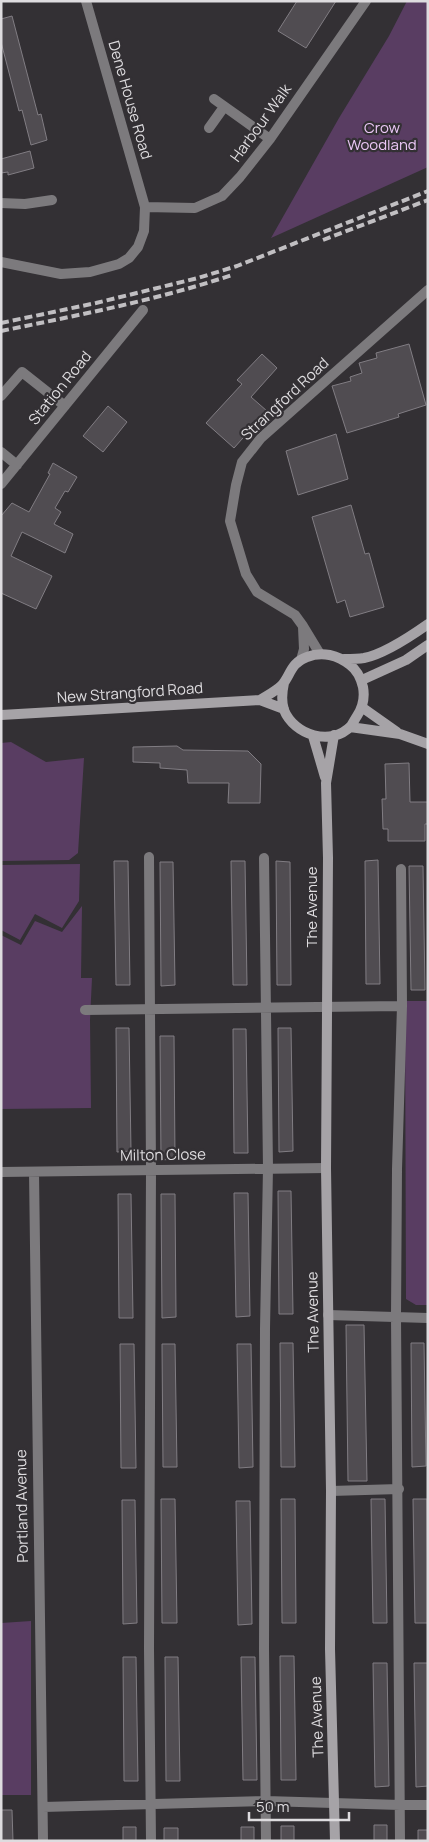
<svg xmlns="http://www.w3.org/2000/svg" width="429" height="1842" viewBox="0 0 429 1842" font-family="Manrope,sans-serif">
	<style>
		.green { fill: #593d62 }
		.building { fill: #504c51; stroke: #817d83 }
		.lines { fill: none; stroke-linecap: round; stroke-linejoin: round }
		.street { stroke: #7c7a7d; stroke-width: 10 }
		.secondary { stroke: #a6a3a7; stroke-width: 10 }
		.rail { stroke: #c1bfc2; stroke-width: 4; stroke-dasharray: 8 4; stroke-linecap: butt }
		.labels { text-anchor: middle; stroke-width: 4.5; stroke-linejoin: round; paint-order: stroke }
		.street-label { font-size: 15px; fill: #dedcdf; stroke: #333034 }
		.park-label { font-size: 15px; fill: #ebc7f6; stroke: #333034 }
	</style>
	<rect width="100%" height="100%" fill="#333034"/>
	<path class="green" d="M407,1h21v166l-157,71 68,-120 50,-82z
		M11,742l35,20 38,-4 -6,95 -9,7 -68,1v-118z
		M80,864l-1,37 -17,27 -27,-14 -15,26 -19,-10v-65z
		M82,906l-1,72h11l-2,42 1,88 -90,1v-174l20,10 14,-24 27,11z
		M405,1001h23v304h-12l-10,-6z
		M31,1621v174h-30v-172z"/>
	<path class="building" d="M297,1h39l-30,47 -28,-17z
		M12,16l26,99 3,-1 6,26 -16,5 -9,-35 -3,1 -18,-69v-23z
		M30,151l4,17 -26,7v-3l-7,1v-14z
		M409,344l17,61 -28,9 1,3 -52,16 -15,-47 19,-5 -1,-4 12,-4 -3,-10 18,-5 -1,-5z
		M262,354l15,14 -26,29 16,14 -33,37 -28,-25 36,-39 -5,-4z
		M108,406l19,16 -24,30 -20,-16z
		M336,434l12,45 -50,16 -12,-44z
		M53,463l24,14 -9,15 -3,-1 -10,17 6,4 -7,12 19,10 -8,19 -43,-21 -11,24 41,20 -16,33 -35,-16v-77l11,-13 17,9 21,-38 -2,-1z
		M351,505l14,49 4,-1 15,54 -34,10 -5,-17 -8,3 -25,-86z
		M177,746l6,4 65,1 13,13 -1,39h-32l1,-20h-41l-1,-13 -27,-2v-5l-27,-1v-15z
		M409,763l1,39h18v22h-3v17h-37v-12h-5l-1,-30h4l-1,-35z
		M378,860l2,124h-14l-1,-123z
		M114,861h14l2,124h-14z
		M231,861h14l2,124h-14z
		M276,861l14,1 1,123h-14z
		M160,862h13l2,123 -14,1z
		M409,866h14l2,124h-14z
		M116,1028h13l2,123 -14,1z
		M278,1028h13l2,123 -14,1z
		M233,1029h13l2,124h-14z
		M160,1036h14l1,123 -14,1z
		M278,1191h13l2,123h-14z
		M234,1193h14l2,123 -14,1z
		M118,1194h13l2,124h-14z
		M161,1194h14l1,123 -14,1z
		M346,1325h18l3,156h-19z
		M280,1343h13l2,124h-14z
		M411,1343h13l2,123 -14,1z
		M120,1344h14l2,124h-15z
		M162,1344h13l2,123h-14z
		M237,1344h14l2,123 -14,1z
		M161,1499h14l2,124h-15z
		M281,1499h14l1,124h-14z
		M371,1499h14l2,124h-14z
		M413,1499h14l1,124h-13z
		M122,1500h13l2,123 -14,1z
		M236,1501h14l2,123 -14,1z
		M280,1656h14l2,124h-15z
		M123,1657h13l2,124h-14z
		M165,1657h13l2,124h-14z
		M241,1657h14l2,123h-14z
		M373,1663h14l2,123 -14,1z
		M414,1663h14v123l-12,1z
		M1,1810h11l1,31h-12z
		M374,1825h13v16h-13z
		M281,1826h13v15h-13z
		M123,1827h13v14h-13z
		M241,1827h13v14h-13z
		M164,1828h14v13h-14z
		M418,1830h10v11h-10z"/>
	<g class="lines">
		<path class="street" d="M214,99l56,40
			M209,128l15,-21
			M1,203l24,1 27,-4
			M145,207l50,1 27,-12 18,-19 30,-38 96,-138
			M1,262l60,12 29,-2 29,-8 10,-6 9,-11 6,-16 1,-24 -59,-206
			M1,396l21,-24 43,34
			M1,452l16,13
			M1,484l142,-174
			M320,654l-17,-28 -8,-11 -38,-23 -11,-18 -16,-53 6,-36 6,-23 19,-24 167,-148
			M301,660l3,-11 -1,-22
			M149,857l2,313 -2,479 2,192
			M264,858l4,310 -3,161 -1,320 2,192
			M85,1010l317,-4
			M1,1172l325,-4
			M34,1172l9,669
			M328,1315l100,3
			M331,1491l68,-2
			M43,1807l223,-6 134,4h28
			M400,1841l-4,-524 1,-148 5,-163 -1,-137"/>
		<path class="secondary" d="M344,659c6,0 14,0 20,-1 20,-4 47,-22 64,-34
			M362,680l44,-20 22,-15
			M260,700c8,-5 16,-9 22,-15 9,-10 8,-22 25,-28 15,-6 31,-2 43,8 7,5 11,14 13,22 2,11 0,20 -6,29 -2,3 -4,7 -6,10 -20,21 -57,9 -67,-16 -3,-9 -2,-18 0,-27
			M363,708l34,24
			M1,715l259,-15 24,9
			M350,727l50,7 28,10
			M334,735l-8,48 2,75 -2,310 5,323 -1,158 5,192
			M313,736l12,41"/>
		<path class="rail" d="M323,240l105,-40
			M1,323l95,-20 102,-25 39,-12 191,-75
			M1,331c78,-16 156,-31 231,-56"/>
	</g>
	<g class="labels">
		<g class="street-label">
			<text transform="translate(130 100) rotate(74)" y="5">Dene House Road</text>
			<text transform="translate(261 123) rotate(-54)" y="5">Harbour Walk</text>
			<text transform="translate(60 388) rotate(-51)" y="5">Station Road</text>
			<text transform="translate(285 399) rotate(-43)" y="5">Strangford Road</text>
			<text transform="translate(130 693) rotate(-4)" y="5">New Strangford Road</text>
			<text transform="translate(312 907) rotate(-90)" y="5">The Avenue</text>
			<text transform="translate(163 1155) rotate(-1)" y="5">Milton Close</text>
			<text transform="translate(313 1312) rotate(-91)" y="5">The Avenue</text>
			<text transform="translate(22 1506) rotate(-91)" y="5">Portland Avenue</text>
			<text transform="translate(317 1717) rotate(-92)" y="5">The Avenue</text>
		</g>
		<g class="park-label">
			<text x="382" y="133">Crow<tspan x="382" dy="17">Woodland</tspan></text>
		</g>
	</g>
	<rect width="429" height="1842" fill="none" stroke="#dedcdf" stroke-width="5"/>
	<path d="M249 1812v8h100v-8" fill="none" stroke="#dedcdf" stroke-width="2.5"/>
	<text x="256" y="1812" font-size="15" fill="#dedcdf" stroke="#333034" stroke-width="4" paint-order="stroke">50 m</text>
</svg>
